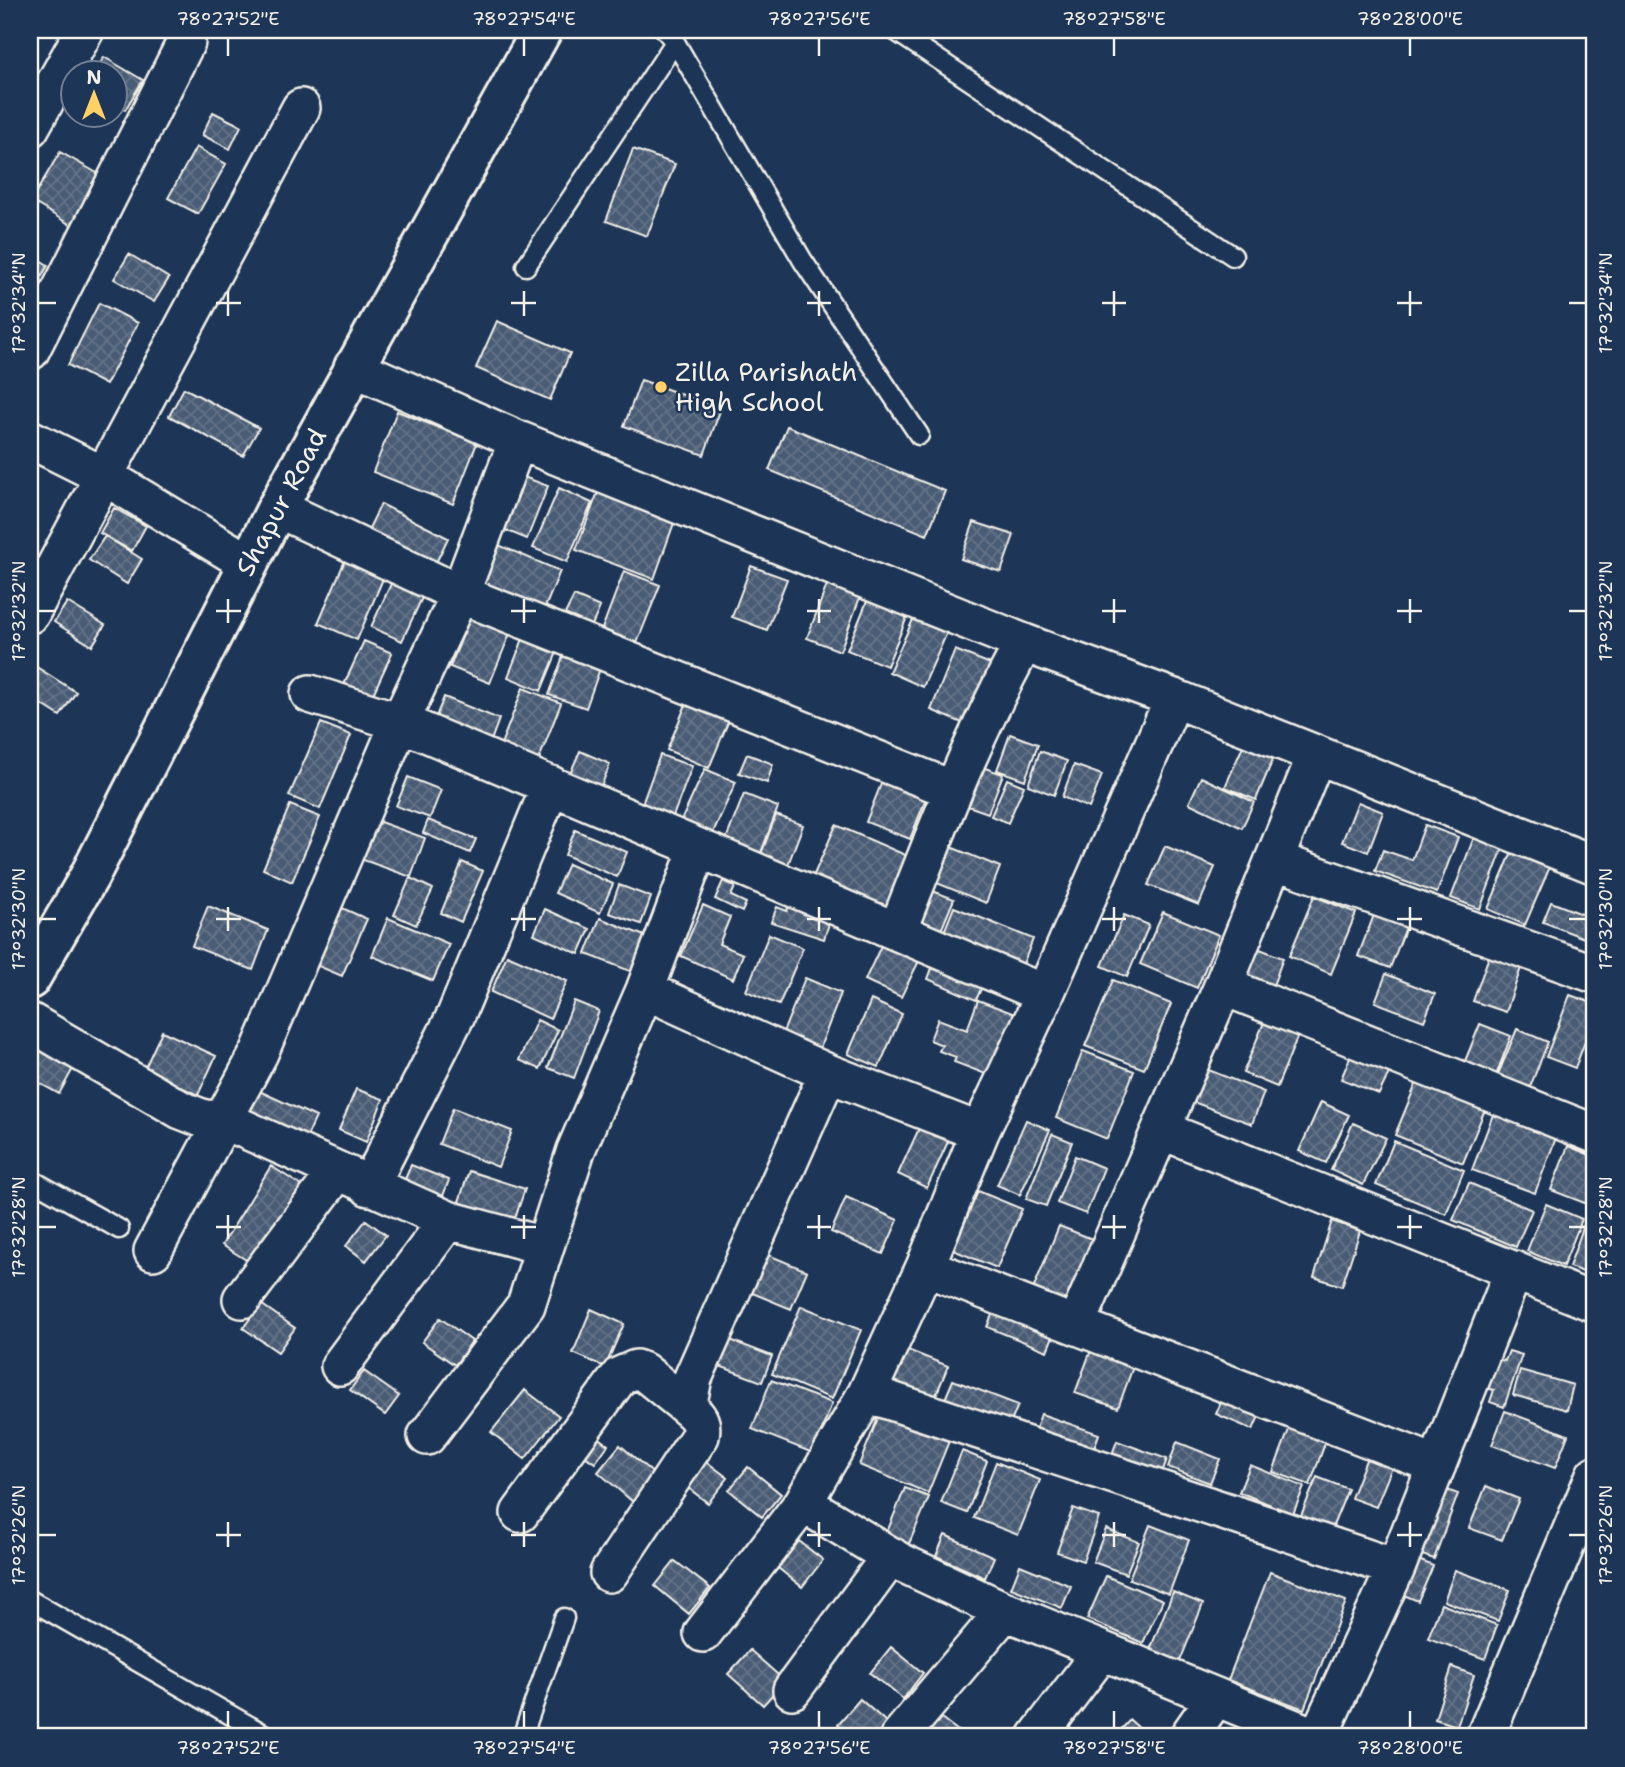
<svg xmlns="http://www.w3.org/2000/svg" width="1625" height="1767" viewBox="0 0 1625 1767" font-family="'Shantell Sans',sans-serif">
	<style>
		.building { fill: url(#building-cross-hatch); stroke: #f4f1e8; stroke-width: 2 }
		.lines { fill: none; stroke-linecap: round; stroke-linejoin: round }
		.service-casing { stroke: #f4f1e8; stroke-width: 23 }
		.minor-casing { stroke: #f4f1e8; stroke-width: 42 }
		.tertiary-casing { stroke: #f4f1e8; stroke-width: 44 }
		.service { stroke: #1d3557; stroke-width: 18 }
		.minor { stroke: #1d3557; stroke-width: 37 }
		.tertiary { stroke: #1d3557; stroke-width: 38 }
		.ticks { fill: none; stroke: #f4f1e8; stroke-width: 2.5 }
		.poi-dot { fill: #ffd166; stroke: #1d3557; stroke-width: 2.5 }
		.labels { text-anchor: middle; stroke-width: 5; stroke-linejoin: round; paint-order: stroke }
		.poi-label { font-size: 26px; fill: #f4f1e8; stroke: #1d3557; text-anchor: start }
		.street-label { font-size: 26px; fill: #f4f1e8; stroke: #1d3557 }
		.neatline { fill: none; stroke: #f4f1e8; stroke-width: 2.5 }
		.ticks-label { font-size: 18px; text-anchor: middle; fill: #f4f1e8 }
	</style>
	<defs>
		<pattern id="building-cross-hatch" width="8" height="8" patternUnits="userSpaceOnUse" patternTransform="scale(1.75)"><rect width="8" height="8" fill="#485b74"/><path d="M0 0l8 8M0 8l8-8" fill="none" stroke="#637388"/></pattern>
	</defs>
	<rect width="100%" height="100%" fill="#1d3557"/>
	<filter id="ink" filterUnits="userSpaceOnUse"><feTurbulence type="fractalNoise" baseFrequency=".0143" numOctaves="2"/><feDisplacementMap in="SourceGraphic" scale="14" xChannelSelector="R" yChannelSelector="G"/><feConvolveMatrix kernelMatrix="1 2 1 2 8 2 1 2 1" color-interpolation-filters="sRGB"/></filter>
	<g filter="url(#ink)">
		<path class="building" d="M104,57l39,23 -18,30 -9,-5v-31h-22z
			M213,112l28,14 -11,23 -28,-14z
			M196,147l30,17 -28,50 -30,-16z
			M633,149l42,15 -28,72 -41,-15z
			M60,152l44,25 -30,50 -43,-26z
			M30,254l18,11 -11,20 -7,-4z
			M129,254l40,24 -15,24 -40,-23z
			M99,303l39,20 -32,62 -38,-20z
			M497,321l73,32 -20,47 -74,-32z
			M641,380l80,28 -17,47 -80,-29z
			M184,388l75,40 -16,28 -74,-40z
			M397,411l80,32 -24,61 -80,-32z
			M787,426l158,65 -18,44 -158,-65z
			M521,476l27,10 -21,53 -27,-11z
			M559,488l33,15 -25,59 -34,-14z
			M598,492l77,28 -21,59 -78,-29z
			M381,504l67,34 -14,29 -68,-33z
			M114,508l32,18 -14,25 -32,-18z
			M974,522l40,13 -13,37 -40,-13z
			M105,536l37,23 -15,25 -38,-24z
			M496,544l64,27 -18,44 -65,-27z
			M346,558l39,16 -28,66 -39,-17z
			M751,566l36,13 -20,51 -35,-13z
			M624,571l36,14 -23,58 -35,-14z
			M396,573l31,14 -25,54 -31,-14z
			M830,577l33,12 -23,62 -33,-13z
			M872,589l40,16 -25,61 -40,-16z
			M574,596l26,11 -10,23 -27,-12z
			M67,602l38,23 -13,21 -38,-24z
			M473,610l40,16 -23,57 -40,-16z
			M916,613l33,15 -26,59 -34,-15z
			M528,626l34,14 -21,51 -33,-14z
			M364,641l28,12 -23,50 -28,-12z
			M955,650l41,16 -24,61 -41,-17z
			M565,651l37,12 -16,45 -37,-13z
			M35,666l41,26 -16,24 -30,-19v-23z
			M523,688l38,15 -25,64 -38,-15z
			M692,690l42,18 -25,60 -42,-18z
			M444,697l55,22 -10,27 -56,-22z
			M321,723l30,12 -31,74 -31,-13z
			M1010,734l28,10 -13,36 -28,-10z
			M1243,746l30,13 -17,41 -31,-13z
			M580,751l30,13 -10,25 -31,-13z
			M1040,751l27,10 -13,34 -26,-10z
			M747,754l26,10 -6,19 -28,-10z
			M660,755l32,11 -20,53 -31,-12z
			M976,765l27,9 -15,39 -26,-9z
			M1074,765l28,10 -13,33 -27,-11z
			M705,769l31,13 -25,55 -31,-14z
			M408,777l33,13 -11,28 -34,-12z
			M1201,777l53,25 -12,26 -53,-25z
			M883,779l44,17 -17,43 -44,-17z
			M1007,779l17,7 -16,37 -17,-7z
			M744,794l34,13 -20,54 -35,-14z
			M1358,802l25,10 -15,40 -26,-10z
			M290,805l30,12 -28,65 -29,-13z
			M776,815l27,10 -16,42 -27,-10z
			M366,817l59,21 -14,39 -59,-21z
			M428,820l48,19 -6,14 -47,-20z
			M836,825l74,32 -24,54 -74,-32z
			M1425,825l33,12 -21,56 -62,-22 8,-21 29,10z
			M575,830l52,22 -10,25 -52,-22z
			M1474,837l29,11 -23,61 -29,-11z
			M941,843l59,24 -14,36 -59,-24z
			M1165,846l50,21 -16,38 -51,-20z
			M1514,847l38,15 -27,63 -37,-16z
			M462,862l21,9 -22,51 -20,-9z
			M568,864l45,20 -13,29 -45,-20z
			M410,878l23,11 -17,36 -22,-10z
			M723,881l12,6 -4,9 15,7 -4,9 -27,-13z
			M619,885l32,12 -10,27 -32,-11z
			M922,887l32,12 -17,41 -32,-13z
			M1314,896l42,17 -25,61 -42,-18z
			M791,900l41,14 -8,25 -53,-17 6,-15 10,4z
			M1551,902l44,17 -1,23 -51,-20z
			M335,905l32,14 -25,57 -31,-13z
			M703,905l27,12 -11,27 24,10 -10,25 -52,-23z
			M1378,905l32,12 -20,51 -32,-12z
			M208,906l60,24 -15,40 -61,-24z
			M954,907l79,32 -10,25 -79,-32z
			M545,909l45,20 -11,25 -45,-20z
			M1163,912l56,23 -22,53 -57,-24z
			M1124,915l25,10 -22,52 -25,-11z
			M388,918l61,26 -16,37 -61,-25z
			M600,918l57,23 -14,35 -57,-22z
			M769,934l34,14 -24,57 -33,-14z
			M886,935l37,18 -22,44 -36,-17z
			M1247,944l36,14 -13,36 -37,-14z
			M1493,945l32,11 -19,56 -33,-11z
			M507,955l60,26 -17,38 -59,-27z
			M947,961l39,17 -10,22 -48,-21 4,-11 10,4z
			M1386,974l49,20 -11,27 -49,-19z
			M805,978l36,15 -22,57 -37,-15z
			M1113,980l58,24 -27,65 -59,-23z
			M1570,995l25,9v11l-20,53 -29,-11z
			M871,1000l31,14 -23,53 -31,-13z
			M978,1000l37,14 -24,62 -37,-14 2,-5 -17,-6 3,-6 -12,-5 8,-21 29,11z
			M574,1001l25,10 -25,67 -26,-10z
			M1267,1015l34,13 -24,59 -34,-14z
			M537,1020l21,10 -18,39 -21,-9z
			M1480,1024l31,12 -16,42 -32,-12z
			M1517,1029l31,13 -22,55 -32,-13z
			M162,1031l54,25 -18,39 -54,-25z
			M30,1042l44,25 -15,27 -29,-16z
			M1083,1051l51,20 -27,68 -51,-21z
			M1351,1055l39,16 -11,23 -38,-15z
			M1206,1069l58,23 -12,32 -59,-22z
			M1418,1079l68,28 -23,56 -68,-28z
			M356,1089l27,10 -17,43 -27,-12z
			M257,1090l59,27 -10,22 -59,-26z
			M1321,1102l28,13 -23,48 -27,-12z
			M453,1108l59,23 -14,36 -59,-23z
			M1494,1112l63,23 -22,58 -63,-23z
			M1026,1120l24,10 -30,65 -23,-10z
			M922,1122l29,13 -24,53 -29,-14z
			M1353,1123l33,15 -23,47 -32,-15z
			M1052,1134l20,8 -26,64 -20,-7z
			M1394,1141l70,29 -18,44 -70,-29z
			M1568,1146l27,11v50l-44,-17z
			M1075,1156l29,12 -18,46 -29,-11z
			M411,1165l38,15 -10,26 -39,-15z
			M271,1166l34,22 -49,78 -34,-21z
			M469,1171l56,18 -13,38 -55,-19z
			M1469,1183l63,27 -16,37 -63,-27z
			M978,1191l44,18 -25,59 -44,-18z
			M846,1197l52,23 -15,34 -52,-22z
			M1546,1204l36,15 -19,47 -36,-15z
			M1589,1211l6,2v63l-26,-9z
			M366,1220l20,15 -20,26 -20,-15z
			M1332,1221l28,10 -18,55 -28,-9z
			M1059,1226l36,14 -27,66 -36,-14z
			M754,1249l53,22 -16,38 -53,-22z
			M998,1300l60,24 -11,27 -60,-24z
			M261,1304l34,24 -17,24 -35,-24z
			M801,1306l60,24 -29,69 -60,-25z
			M591,1309l33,15 -19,43 -32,-14z
			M440,1318l32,23 -17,24 -33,-23z
			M1096,1337l42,16 -20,55 -43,-15z
			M725,1338l47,18 -10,26 -48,-18z
			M900,1347l48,19 -16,39 -48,-20z
			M1509,1351l13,4 -18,52 -14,-5 4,-12 -9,-2 10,-30 10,3z
			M1520,1370l53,15 -6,25 -54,-15z
			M364,1371l35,25 -14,19 -35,-25z
			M771,1380l61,23 -19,50 -61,-24z
			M953,1380l65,25 -13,32 -65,-26z
			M525,1390l34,26 -34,43 -34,-27z
			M1225,1393l37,16 -9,21 -37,-16z
			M1505,1411l63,24 -13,33 -63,-23z
			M880,1413l69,28 -21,52 -69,-28z
			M1041,1414l58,20 -10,29 -58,-20z
			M1293,1419l36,13 -19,53 -37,-13z
			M586,1429l22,16 -13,18 -23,-16z
			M1117,1441l50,18 -7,19 -50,-18z
			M1177,1442l43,17 -10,24 -42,-16z
			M620,1445l35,30 -22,27 -35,-30z
			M1371,1447l25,10 -20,50 -25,-9z
			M962,1451l25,10 -20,52 -26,-10z
			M699,1456l29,22 -20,25 -29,-22z
			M996,1462l44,18 -22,55 -44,-17z
			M1250,1465l54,22 -11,27 -54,-22z
			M748,1467l33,27 -19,23 -33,-27z
			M1317,1477l31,12 -20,49 -31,-13z
			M1431,1484l27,10 -24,65 -27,-9z
			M1486,1486l33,13 -17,41 -33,-12z
			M905,1488l24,9 -21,49 -23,-9z
			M1073,1508l26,9 -16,44 -26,-9z
			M1150,1525l39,15 -20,54 -40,-15z
			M1106,1529l33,13 -13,32 -33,-12z
			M789,1533l34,27 -21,27 -34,-27z
			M945,1535l49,22 -9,21 -49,-22z
			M1414,1558l19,8 -15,35 -19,-8z
			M675,1561l35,27 -21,26 -34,-28z
			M1020,1565l51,21 -9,22 -51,-20z
			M1455,1570l55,20 -12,31 -54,-20z
			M1270,1572l76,29 -42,108 -76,-29z
			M1106,1576l57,24 -20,43 -56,-24z
			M1173,1592l30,12 -23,57 -30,-11z
			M1441,1604l56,21 -12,34 -57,-21z
			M891,1647l32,26 -20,26 -33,-26z
			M750,1650l35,31 -22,24 -35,-31z
			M1452,1667l22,8 -17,51 -22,-7z
			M860,1699l33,29 -8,9h-32l-15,-13z
			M932,1711l34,26h-50z
			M1130,1720l19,17h-35z"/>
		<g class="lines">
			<defs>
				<path id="service" d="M894,30l339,226
					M675,42l128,219 116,174
					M526,266l149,-224 -10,-12
					M30,1179l89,50
					M30,1600l239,137
					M522,1737l42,-119"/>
				<path id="minor" d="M30,128l55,-98
					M30,351l156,-309
					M353,367l165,73 506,203 150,55 421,167
					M30,439l76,38 142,86
					M277,508l183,86 493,196
					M30,614l271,-506
					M310,694l90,28 645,272
					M1274,860l321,114
					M898,929c38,-97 75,-194 126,-286
					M1223,986l372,148
					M645,990l183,83 152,59
					M30,1022l151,88 23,9 20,1 224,100 96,26
					M1161,1130l434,173
					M369,1187l87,-172 95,-230
					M153,1251l106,-198 141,-331 60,-128 58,-154
					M925,1267l512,198
					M242,1299l95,-127
					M1077,1323l146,-337 93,-230
					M340,1366l108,-146
					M867,1393l529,175
					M427,1436l99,-131 50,-155 69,-160 53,-141
					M803,1503l97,59 105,49 309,126
					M520,1513l100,-137 16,-7 8,3 43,35
					M609,1573l91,-137c3,-14 -2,-20 -13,-29l6,-29 135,-305
					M703,1633l100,-130 64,-110 58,-126 55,-135 65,-138 129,-296
					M792,1690l99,-134
					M899,1737l106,-126
					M1037,1737l65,-86
					M1188,1737l28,-40
					M1318,1737l78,-169 118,-298
					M1485,1737l110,-262"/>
				<path id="tertiary" d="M30,979l59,-102 188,-369 265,-478"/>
			</defs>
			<use href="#service" class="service-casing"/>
			<use href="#minor" class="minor-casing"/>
			<use href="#tertiary" class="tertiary-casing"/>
			<use href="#service" class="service"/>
			<use href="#minor" class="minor"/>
			<use href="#tertiary" class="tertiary"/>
		</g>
	</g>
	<path class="ticks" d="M228,38v18M524,38v18M819,38v18M1114,38v18M1410,38v18M228,291v25M524,291v25M819,291v25M1114,291v25M1410,291v25M38,303h18M216,303h25M511,303h25M807,303h24M1102,303h24M1397,303h25M1569,303h17M228,599v24M524,599v24M819,599v24M1114,599v24M1410,599v24M38,611h18M216,611h25M511,611h25M807,611h24M1102,611h24M1397,611h25M1569,611h17M228,907v24M524,907v24M819,907v24M1114,907v24M1410,907v24M38,919h18M216,919h25M511,919h25M807,919h24M1102,919h24M1397,919h25M1569,919h17M228,1215v24M524,1215v24M819,1215v24M1114,1215v24M1410,1215v24M38,1227h18M216,1227h25M511,1227h25M807,1227h24M1102,1227h24M1397,1227h25M1569,1227h17M228,1522v25M524,1522v25M819,1522v25M1114,1522v25M1410,1522v25M38,1535h18M216,1535h25M511,1535h25M807,1535h24M1102,1535h24M1397,1535h25M1569,1535h17M228,1711v17M524,1711v17M819,1711v17M1114,1711v17M1410,1711v17"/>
	<circle class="poi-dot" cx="661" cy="387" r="7"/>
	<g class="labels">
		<g class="poi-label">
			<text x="675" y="381">Zilla Parishath<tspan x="675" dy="30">High School</tspan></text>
		</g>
		<g class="street-label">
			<text transform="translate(281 502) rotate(-62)" y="9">Shapur Road</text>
		</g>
	</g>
	<rect width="1625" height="1767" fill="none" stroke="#1d3557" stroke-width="77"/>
	<g transform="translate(94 94)"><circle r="33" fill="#1d3557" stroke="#738091" stroke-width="2"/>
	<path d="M0-5L12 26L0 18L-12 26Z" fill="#ffd166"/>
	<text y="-10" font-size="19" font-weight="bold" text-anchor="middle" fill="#f4f1e8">N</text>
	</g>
	<rect x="38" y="38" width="1548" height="1690" class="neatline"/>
	<g class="ticks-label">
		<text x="228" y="25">78°27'52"E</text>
		<text x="524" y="25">78°27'54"E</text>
		<text x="819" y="25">78°27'56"E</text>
		<text x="1114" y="25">78°27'58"E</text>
		<text x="1410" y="25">78°28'00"E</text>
		<text transform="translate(19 303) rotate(-90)" y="6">17°32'34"N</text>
		<text transform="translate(1606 303) rotate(-90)" y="6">17°32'34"N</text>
		<text transform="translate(19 611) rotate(-90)" y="6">17°32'32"N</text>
		<text transform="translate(1606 611) rotate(-90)" y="6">17°32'32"N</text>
		<text transform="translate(19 919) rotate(-90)" y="6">17°32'30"N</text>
		<text transform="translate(1606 919) rotate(-90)" y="6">17°32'30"N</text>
		<text transform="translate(19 1227) rotate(-90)" y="6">17°32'28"N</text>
		<text transform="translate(1606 1227) rotate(-90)" y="6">17°32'28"N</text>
		<text transform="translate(19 1535) rotate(-90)" y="6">17°32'26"N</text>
		<text transform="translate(1606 1535) rotate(-90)" y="6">17°32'26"N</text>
		<text x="228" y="1754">78°27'52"E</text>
		<text x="524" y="1754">78°27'54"E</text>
		<text x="819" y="1754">78°27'56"E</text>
		<text x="1114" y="1754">78°27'58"E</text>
		<text x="1410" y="1754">78°28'00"E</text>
	</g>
</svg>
